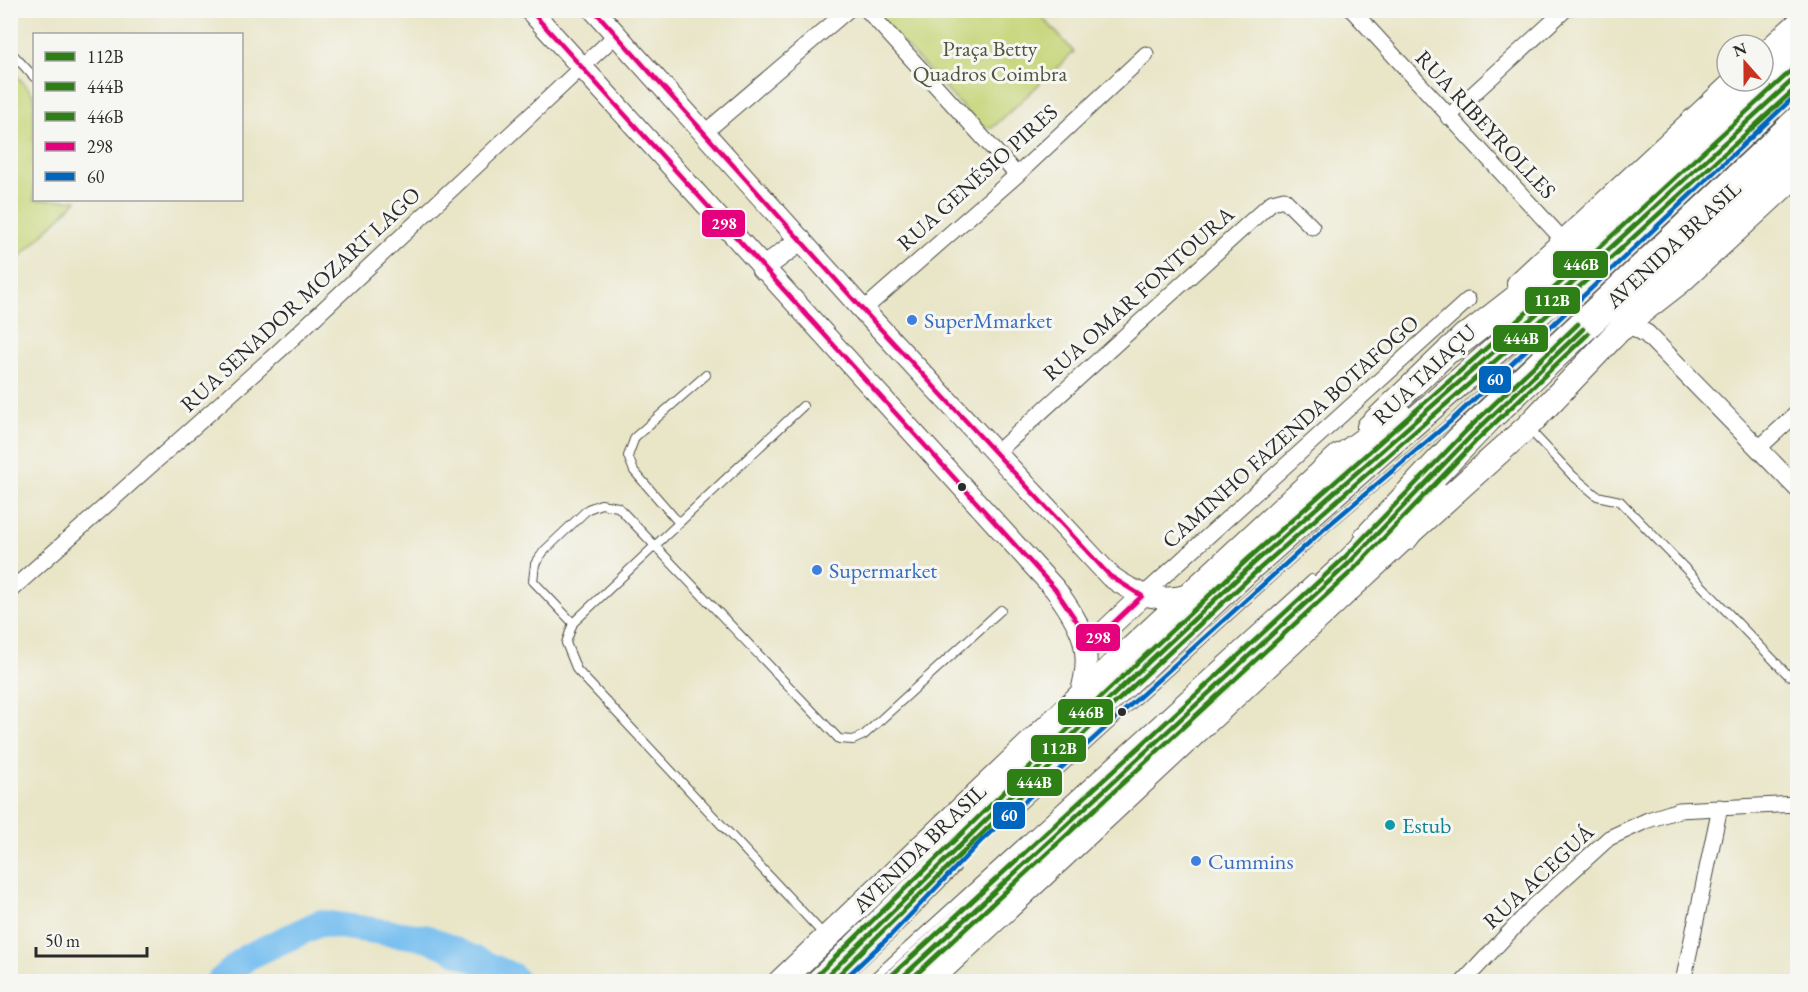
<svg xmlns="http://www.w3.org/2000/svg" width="1808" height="992" viewBox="0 0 1808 992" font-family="'EB Garamond',serif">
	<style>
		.green { fill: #c5d476; stroke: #788050; stroke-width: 1.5 }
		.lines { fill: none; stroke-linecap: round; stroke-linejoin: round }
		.river { stroke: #78bff0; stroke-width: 27 }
		.service-casing { stroke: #484742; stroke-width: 10 }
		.minor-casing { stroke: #484742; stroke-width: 17 }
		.tertiary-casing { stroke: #484742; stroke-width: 20 }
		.secondary-casing { stroke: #484742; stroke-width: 23 }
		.primary-casing { stroke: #484742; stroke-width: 26 }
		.trunk-casing { stroke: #484742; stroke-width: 28 }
		.motorway-casing { stroke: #484742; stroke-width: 29 }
		.service { stroke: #fff; stroke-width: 8 }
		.minor { stroke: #fff; stroke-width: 15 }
		.tertiary { stroke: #fff; stroke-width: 18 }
		.secondary { stroke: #fff; stroke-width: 21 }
		.primary { stroke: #fff; stroke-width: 24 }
		.trunk { stroke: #fff; stroke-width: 26 }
		.motorway { stroke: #fff; stroke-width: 27 }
		.bus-1-casing { stroke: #f6f6f2; stroke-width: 9 }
		.bus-2-casing { stroke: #f6f6f2; stroke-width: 9 }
		.bus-3-casing { stroke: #f6f6f2; stroke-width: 9 }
		.bus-4-casing { stroke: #f6f6f2; stroke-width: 9 }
		.bus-5-casing { stroke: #f6f6f2; stroke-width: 9 }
		.bus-1 { stroke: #2e7f16; stroke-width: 4.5 }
		.bus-2 { stroke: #2e7f16; stroke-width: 4.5 }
		.bus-3 { stroke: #2e7f16; stroke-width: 4.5 }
		.bus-4 { stroke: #e5007d; stroke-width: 4.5 }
		.bus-5 { stroke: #0065bd; stroke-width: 4.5 }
		.shop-dot { fill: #3f7fe0; stroke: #f6f6f2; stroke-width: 2 }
		.bus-dot { fill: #2b2b2b; stroke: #f6f6f2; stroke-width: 2 }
		.culture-dot { fill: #0f9aa8; stroke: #f6f6f2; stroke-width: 2 }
		.labels { text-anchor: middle; stroke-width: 6; stroke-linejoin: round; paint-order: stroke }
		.park-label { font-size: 22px; fill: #52553e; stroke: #f6f6f2 }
		.street-label { font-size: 22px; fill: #2b2b2b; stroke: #f6f6f2 }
		.shop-label { font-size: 22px; fill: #366cbe; stroke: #f6f6f2; text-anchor: start }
		.culture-label { font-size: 22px; fill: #0d838f; stroke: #f6f6f2; text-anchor: start }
		.line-badge { stroke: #f6f6f2; stroke-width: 2 }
		.badge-label { font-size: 16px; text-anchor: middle; font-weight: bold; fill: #fff }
	</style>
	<rect width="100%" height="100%" fill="#f6f6f2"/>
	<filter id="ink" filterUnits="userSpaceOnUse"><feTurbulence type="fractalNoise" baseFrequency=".0167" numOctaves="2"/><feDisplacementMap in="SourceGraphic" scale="12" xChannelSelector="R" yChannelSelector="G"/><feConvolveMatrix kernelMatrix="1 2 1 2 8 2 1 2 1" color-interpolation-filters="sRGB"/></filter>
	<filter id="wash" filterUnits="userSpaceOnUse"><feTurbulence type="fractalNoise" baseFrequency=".008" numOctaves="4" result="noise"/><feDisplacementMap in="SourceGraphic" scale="24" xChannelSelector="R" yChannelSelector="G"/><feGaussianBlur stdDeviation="1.35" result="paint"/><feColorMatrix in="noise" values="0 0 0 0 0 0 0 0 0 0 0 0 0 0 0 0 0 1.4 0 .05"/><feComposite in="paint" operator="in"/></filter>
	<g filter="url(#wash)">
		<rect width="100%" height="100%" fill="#e9e5c7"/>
		<path class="green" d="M873,11h164l37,41 -82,76 -12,-2z
			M10,68l24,27v105h43l-58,58 -9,-10z"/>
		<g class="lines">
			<path class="river" d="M219,982l28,-25 73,-34 107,15 85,38 5,6"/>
		</g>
	</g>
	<g filter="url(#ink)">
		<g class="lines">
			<defs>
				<path id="service" d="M10,51l24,26
					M803,406l-230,217 -7,20 11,27 248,266
					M1530,430l42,45 25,21 23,5 169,175
					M679,523l-45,-52 -6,-15 7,-19 71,-62
					M1359,533l93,-99 346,-327
					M573,623l-40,-42 2,-17 9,-13 44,-42 13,-5 17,3 221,232 14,1 11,-5 137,-125
					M1005,820l318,-290 128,-109 324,-306
					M840,982l50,-46 66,-68
					M869,982l443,-403"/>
				<path id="minor" d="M867,10l150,165
					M1352,10l212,231
					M1448,117l117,-107
					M704,133l144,-123
					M863,310l154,-135 129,-121
					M1759,448l39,-36
					M996,453l276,-251 12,-3 28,28
					M10,591l268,-239 338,-317
					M1142,596l326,-296
					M1463,982l69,-74 77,-70 39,-18 31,-10 119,-6
					M1683,982l37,-175"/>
				<path id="tertiary" d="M1622,327h13l12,7 151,155"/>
				<path id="secondary" d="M530,10l525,579c27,37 40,61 25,107
					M594,10l269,300 247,266c26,19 50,28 81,18
					M762,269l39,-29
					M1087,648l55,-52"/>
				<path id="primary" d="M1763,56l35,-32
					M1519,284l217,-203
					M1369,427l96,-92
					M780,982l300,-286 259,-240
					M928,982l477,-445 122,-110 95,-100 59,-46 117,-108"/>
				<path id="trunk" d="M1763,78l35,-32
					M1622,327c51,-66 115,-120 176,-177
					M1451,349l122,-95 187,-173"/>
				<path id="motorway" d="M1326,469l73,-53
					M1405,537l31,-42
					M820,982l288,-282 145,-136 330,-291 215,-198
					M896,982l452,-418 140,-145 310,-293"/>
			</defs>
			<use href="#service" class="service-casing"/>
			<use href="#minor" class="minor-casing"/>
			<use href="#tertiary" class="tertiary-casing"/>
			<use href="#secondary" class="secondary-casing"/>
			<use href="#primary" class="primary-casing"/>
			<use href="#trunk" class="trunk-casing"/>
			<use href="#motorway" class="motorway-casing"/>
			<use href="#service" class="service"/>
			<use href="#minor" class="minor"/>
			<use href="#tertiary" class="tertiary"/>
			<use href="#secondary" class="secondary"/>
			<use href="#primary" class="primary"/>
			<use href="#trunk" class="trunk"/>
			<use href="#motorway" class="motorway"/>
			<defs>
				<path id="bus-1" d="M821,982l287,-282 145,-136 330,-291 215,-198
					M897,982l451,-418 124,-129 111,-106"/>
				<path id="bus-2" d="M831,982l282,-277 145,-135 330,-291 210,-193
					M908,982l445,-412 124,-130 111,-106"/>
				<path id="bus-3" d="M891,976l452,-417 124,-129 111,-106
					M815,977l288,-282 145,-136 330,-292 215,-198"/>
				<path id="bus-4" d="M530,10l525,579 23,34 9,25 55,-52 -32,-20 -247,-266 -269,-300"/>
				<path id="bus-5" d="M841,982l49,-46 92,-96 341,-310 128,-109 347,-328"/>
			</defs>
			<use href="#bus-1" class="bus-1-casing"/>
			<use href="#bus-2" class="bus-2-casing"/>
			<use href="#bus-3" class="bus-3-casing"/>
			<use href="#bus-4" class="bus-4-casing"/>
			<use href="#bus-5" class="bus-5-casing"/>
			<use href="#bus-1" class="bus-1"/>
			<use href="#bus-2" class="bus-2"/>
			<use href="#bus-3" class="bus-3"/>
			<use href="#bus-4" class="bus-4"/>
			<use href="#bus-5" class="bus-5"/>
		</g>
	</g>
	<g class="shop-dot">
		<circle cx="912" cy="320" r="6"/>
		<circle cx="817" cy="570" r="6"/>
		<circle cx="1196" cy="861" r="6"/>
	</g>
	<g class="bus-dot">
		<circle cx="962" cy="487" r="5"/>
		<circle cx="1122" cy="712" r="5"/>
	</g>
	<circle class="culture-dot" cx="1390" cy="825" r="6"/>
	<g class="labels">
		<g class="park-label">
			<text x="990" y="56">Praça Betty<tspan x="990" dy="25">Quadros Coimbra</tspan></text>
		</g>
		<g class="street-label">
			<text transform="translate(1486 124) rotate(47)" y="8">RUA RIBEYROLLES</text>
			<text transform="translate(977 177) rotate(-42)" y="8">RUA GENÉSIO PIRES</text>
			<text transform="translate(1673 244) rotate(-43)" y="8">AVENIDA BRASIL</text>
			<text transform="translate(1138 293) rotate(-42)" y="8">RUA OMAR FONTOURA</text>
			<text transform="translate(300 299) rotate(-43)" y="8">RUA SENADOR MOZART LAGO</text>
			<text transform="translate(1424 374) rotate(-44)" y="8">RUA TAIAÇU</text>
			<text transform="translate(1290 431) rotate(-42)" y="8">CAMINHO FAZENDA BOTAFOGO</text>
			<text transform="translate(919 848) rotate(-44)" y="8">AVENIDA BRASIL</text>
			<text transform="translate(1538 876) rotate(-43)" y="8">RUA ACEGUÁ</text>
		</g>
		<g class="shop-label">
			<text x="924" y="328">SuperMmarket</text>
			<text x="829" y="578">Supermarket</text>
			<text x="1208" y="869">Cummins</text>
		</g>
		<g class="culture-label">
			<text x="1402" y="833">Estub</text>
		</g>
	</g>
	<g class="line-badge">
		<rect x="701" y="209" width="45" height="29" rx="6" fill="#e5007d"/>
		<rect x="1552" y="250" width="57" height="29" rx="6" fill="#2e7f16"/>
		<rect x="1524" y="286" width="57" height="29" rx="6" fill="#2e7f16"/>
		<rect x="1492" y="324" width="57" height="29" rx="6" fill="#2e7f16"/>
		<rect x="1478" y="365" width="34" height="29" rx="6" fill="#0065bd"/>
		<rect x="1075" y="623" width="46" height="29" rx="6" fill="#e5007d"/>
		<rect x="1057" y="698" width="57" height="28" rx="6" fill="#2e7f16"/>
		<rect x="1030" y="734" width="57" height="29" rx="6" fill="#2e7f16"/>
		<rect x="1006" y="768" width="57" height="29" rx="6" fill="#2e7f16"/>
		<rect x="992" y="801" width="34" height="29" rx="6" fill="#0065bd"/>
	</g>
	<g class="badge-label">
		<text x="724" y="229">298</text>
		<text x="1581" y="270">446B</text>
		<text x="1552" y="306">112B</text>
		<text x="1521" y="344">444B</text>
		<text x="1495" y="385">60</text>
		<text x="1098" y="643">298</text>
		<text x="1086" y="718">446B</text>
		<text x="1059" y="754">112B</text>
		<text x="1034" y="788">444B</text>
		<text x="1009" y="821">60</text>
	</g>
	<rect width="1808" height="992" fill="none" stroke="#f6f6f2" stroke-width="36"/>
	<rect x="33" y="33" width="210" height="168" fill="#f6f6f2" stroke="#a5a5a2" stroke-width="1.5"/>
	<rect x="45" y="52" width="30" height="9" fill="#2e7f16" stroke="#a5a5a2" stroke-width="1.5"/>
	<text x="87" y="63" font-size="18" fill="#2b2b2b">112B</text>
	<rect x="45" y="82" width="30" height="9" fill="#2e7f16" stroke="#a5a5a2" stroke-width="1.5"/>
	<text x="87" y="93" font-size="18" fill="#2b2b2b">444B</text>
	<rect x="45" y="112" width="30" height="9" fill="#2e7f16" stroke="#a5a5a2" stroke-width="1.5"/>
	<text x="87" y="123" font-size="18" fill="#2b2b2b">446B</text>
	<rect x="45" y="142" width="30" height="9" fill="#e5007d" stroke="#a5a5a2" stroke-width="1.5"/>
	<text x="87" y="153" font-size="18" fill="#2b2b2b">298</text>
	<rect x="45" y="172" width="30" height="9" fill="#0065bd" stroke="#a5a5a2" stroke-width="1.5"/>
	<text x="87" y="183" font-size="18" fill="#2b2b2b">60</text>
	<g transform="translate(1745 63) rotate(339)"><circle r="28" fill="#f6f6f2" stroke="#a5a5a2" stroke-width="1.5"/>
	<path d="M0-4.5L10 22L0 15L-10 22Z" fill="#c8321e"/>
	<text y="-9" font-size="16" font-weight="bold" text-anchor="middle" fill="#2b2b2b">N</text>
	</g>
	<path d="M36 947v9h111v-9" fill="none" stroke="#2b2b2b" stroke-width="3"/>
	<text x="45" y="947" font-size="18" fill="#2b2b2b" stroke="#f6f6f2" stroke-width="4.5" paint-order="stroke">50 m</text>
</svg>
